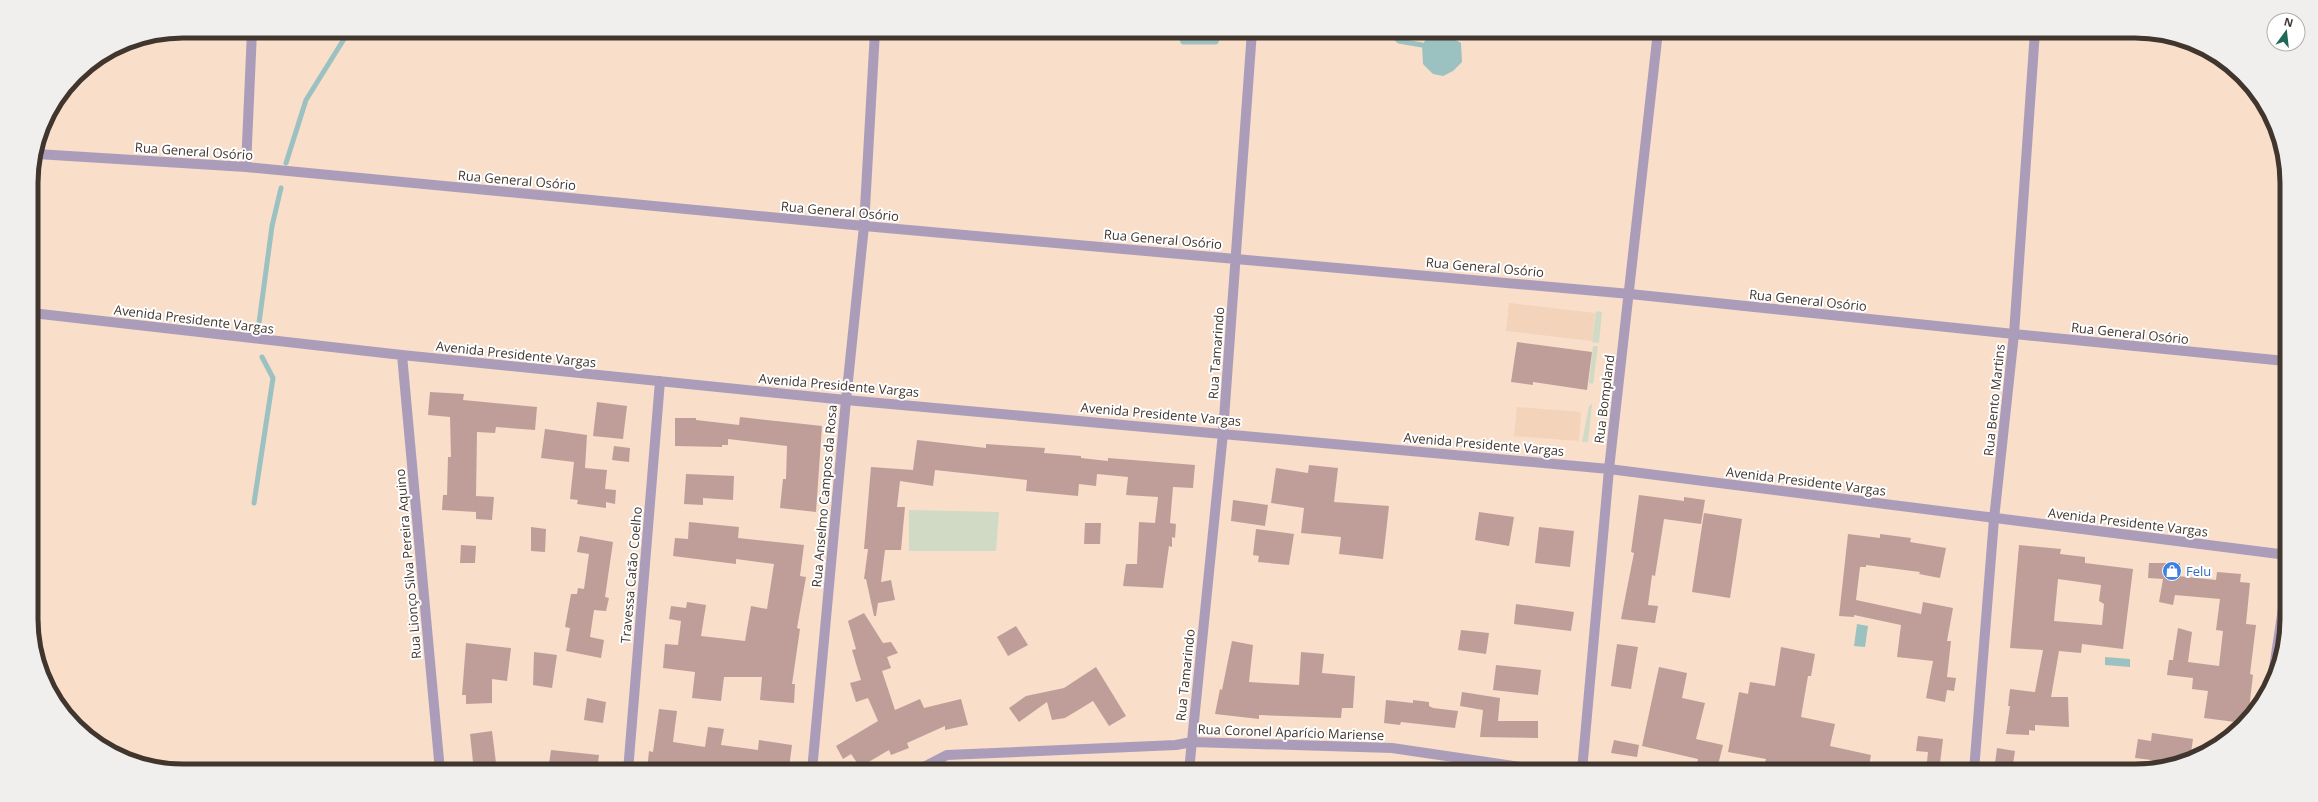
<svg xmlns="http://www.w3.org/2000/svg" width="2318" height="802" viewBox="0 0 2318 802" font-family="'Open Sans',sans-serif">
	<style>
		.built { fill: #f3d3ba }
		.green { fill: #d0dac5 }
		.water { fill: #9bc1c1 }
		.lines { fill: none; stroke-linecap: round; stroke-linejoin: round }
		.stream { stroke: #9bc1c1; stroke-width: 5 }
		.building { fill: #bf9e99; fill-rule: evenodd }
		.minor { stroke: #ab9dba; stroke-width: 10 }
		.tertiary { stroke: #ab9dba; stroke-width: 10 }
		.labels { text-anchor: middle; stroke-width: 4; stroke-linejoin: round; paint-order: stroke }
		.street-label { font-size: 13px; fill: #41362e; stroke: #fff }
		.shop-label { font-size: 13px; fill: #366cbe; stroke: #fff; text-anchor: start }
		.rim { fill: none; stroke: #41362e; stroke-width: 5 }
	</style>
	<rect width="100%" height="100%" fill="#f9deca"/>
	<path class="built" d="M1509,303l86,10 -3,28 -86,-10z
		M1517,407l64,5 -2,29 -65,-5z"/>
	<path class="green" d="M1596,311l6,1 -3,31 -7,-1z
		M1593,346h5l-5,38 -4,-1z
		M1592,404l-4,38h-6l7,-36z
		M909,510l90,2 -3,39h-87z"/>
	<path class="water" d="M1429,35h18l14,8 1,19 -9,9 -10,5 -10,-2 -10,-10 -1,-19z
		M1857,624l11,2 -3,21 -11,-1z
		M2105,657l25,2v8l-25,-2z"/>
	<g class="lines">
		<path class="stream" d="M1179,31l4,11h33l4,-11
			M1388,31l11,10 23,4
			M286,163l20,-63 43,-69
			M259,323l13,-97 9,-38
			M254,503l19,-125 -11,-21"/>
	</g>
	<path class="building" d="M1517,342l75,10 -5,38 -54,-8v3l-22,-3z
		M430,392l34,2 -1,6 74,7 -2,23 -39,-3 -1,6 -18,-1 -1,64 18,1 -2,23 -16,-1v-7l-34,-2 1,-15h4l1,-38h3l-1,-40 -22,-2z
		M597,402l30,4 -4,33 -30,-3z
		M740,417l82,9 -6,86 -36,-4 3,-29h3l1,-33 -59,-7v6h-6v2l-47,-1v-28h21v2l43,5z
		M545,429l42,6 -2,33 22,2 -2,19 11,1 -1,14 -9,-2v6l-29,-4 1,-4 -8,-1 4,-37 -33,-4z
		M917,440l69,8v-4l59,4 -1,5 37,3v2l27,3v-3l87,7 -2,23 -20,-1 -3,36 6,1 -1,14 -3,-1v10l-3,-1 -6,42 -40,-2 3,-22h11l2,-42 16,1 3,-26 -32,-2 2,-18 -31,-3 -1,12 -17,-2 -1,12 -52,-5 1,-11 -92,-10 -2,16 -33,-5 -3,26h8l-4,43h-16l-4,32 10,-2 4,20 -17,3 -2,13h-2l-8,-37h-2l4,-30h-4l7,-82 42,3z
		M614,446l16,2 -1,14 -17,-2z
		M1309,465l29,3 -4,34 55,4 -6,53 -44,-5 2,-17 -40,-4 3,-25 -33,-5 5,-35 32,5z
		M686,474l48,2 -1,24 -30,-2v7l-19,-1z
		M1639,495l45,6v-4l21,3 -4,24 -37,-5 -9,57 -3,-1 -4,30 10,1 -3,17 -34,-4 13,-66 -3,-1z
		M1233,500l35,5 -3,21 -34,-5z
		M1479,512l35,5 -5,29 -34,-6z
		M1704,513l38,6 -12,79 -38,-6z
		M689,522l50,5 -1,11 66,7 -4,31 6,1 -9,51 3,1 -8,55h3l-1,19 -34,-3 2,-23h-38l-3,24 -29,-3 3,-26 -32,-4 2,-24 13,1 3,-24 -12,-2 2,-13 15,2 1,-6 19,3 -5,31 44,5 6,-35 16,3 7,-45 -38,-5v5l-63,-8 2,-18 13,1z
		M1085,523h16l-1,21h-16z
		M531,527l15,2 -1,23 -14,-1z
		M1539,527l35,4 -4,36 -35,-4z
		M1256,529l38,5 -5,31 -31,-3 1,-6 -6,-1z
		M1848,534l32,4v-4l31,4 -1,4 36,6 -6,30 -21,-4 1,-2 -54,-7v2h-6l-4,33 65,14 2,-12 30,6 -6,33h4l-4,36 9,1 -2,13 -7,-1 -2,12 -19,-4 7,-37 -36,-4 4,-32 -47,-10v2l-15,-1z
		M580,536l33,6 -8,55 4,1 -3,13 -12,-1 -4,27 14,3 -3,18 -35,-7 4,-23 -5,-1 6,-33h6l1,-6 6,1 5,-35 -12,-2z
		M461,545l15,1 -1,17h-15z
		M2019,545l42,4 -1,5 25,3v6l48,6 -10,80 -41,-5 -1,9 -22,-2 -8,46h17l1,30 -34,-2v6l-6,-1v5l-23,-1 4,-28h-2l2,-17 25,3 8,-42 -33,-2zM2058,579l43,6 -2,16 5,3 -2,21 -48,-4z
		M2149,563h31l-2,13 38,4 1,-8 24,2 -1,8 10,1 -4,41 10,1 -6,49 3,1 -5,43 -5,5 -39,-5 4,-27 -16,-2 1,-11 -26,-3 2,-15h4l5,-32 14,4 -4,30 31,4 4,-35 -7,-1 4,-31 -45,-4 -2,10 -14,-3 4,-23 -15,-1z
		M1516,604l58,8 -3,19 -57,-7z
		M864,613l19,30 8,-1 7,11 -11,4 4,11 -9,3 13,39 25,-11 4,9 37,-9 7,26 -23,5v-4l-38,17 2,5 -18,7 -2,-5 -29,17 -9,-13 -8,5 -7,-13 42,-25 -10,-23 -12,4 -6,-19 11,-3 -9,-30 4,-1 -8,-28z
		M1016,626l12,19 -20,11 -11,-19z
		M1461,630l28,3 -3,21 -28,-4z
		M1232,641l21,4 -4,37 50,3 2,-33 23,2 -2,19 33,3 -2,32h-11l-1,10 -82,-3v4l-44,-5 5,-25 2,1z
		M466,643l45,5 -4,33 -15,-2v24l-26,1v-9h-4z
		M1617,644l21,3 -7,42 -20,-3z
		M1781,647l34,7 -4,22h-3l-7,41 34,7 -5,22 41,9 -3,16h-93l1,-5 -11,-3 1,-4 -38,-7 11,-60 9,2 2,-12 25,4z
		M534,652l23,3 -5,33 -19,-3z
		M1496,665l45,5 -3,25 -45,-5z
		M1096,667l30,49 -17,10 -16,-25 -28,17 -13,2 -5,-18 -28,20 -10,-14 17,-12 38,-8z
		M1659,667l28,6 -5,25 23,5 -9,36 27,6 -6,24 -20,-5 1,-5 -56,-13z
		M1462,692l38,6 -2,23h40v17l-58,-1 3,-27 -23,-4z
		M587,698l19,4 -3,21 -19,-3z
		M1386,700l27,3v-3l16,2v4l4,2 25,3 -3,17 -54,-6 -1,3 -16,-2z
		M659,709l18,2 -4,31 32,5 3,-20 16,2 -3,16 37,5 1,-10 33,5 -3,23 -16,-3 -1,4 -18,-3 -1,5 -51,-3v3h-55l2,-20 4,1z
		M492,731l5,40h-23l-4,-37z
		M2152,733l41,6 -3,21 -14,3 -41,-5 3,-19 13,2z
		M1918,736l25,3 -4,32h-13l2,-19 -12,-1z
		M1614,740l25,5 -2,12 -26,-4z
		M1997,748l18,3 -3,20h-18z
		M551,750l48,5 -2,16h-49z"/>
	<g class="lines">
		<path class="minor" d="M37,154l209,13 618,59 766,68 384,40
			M246,167l6,-136
			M32,313l370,42 444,45 763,69 678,86
			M402,355l38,416
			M628,771l32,-390
			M812,771l34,-371 18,-174 11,-195
			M916,771l31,-16 229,-10 16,-3 200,6 156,23
			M1189,771l34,-338 29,-402
			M1582,771l27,-302 49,-438"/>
		<path class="tertiary" d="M2014,334l271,27
			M2272,681l15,-99
			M1974,771l20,-252 20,-185 21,-303"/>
	</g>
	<defs>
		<symbol id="shop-disc" viewBox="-11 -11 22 22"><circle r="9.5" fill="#3f7fe0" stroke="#fff"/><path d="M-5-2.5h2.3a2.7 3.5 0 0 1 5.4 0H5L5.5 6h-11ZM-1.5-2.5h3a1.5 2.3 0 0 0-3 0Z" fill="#fff"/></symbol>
	</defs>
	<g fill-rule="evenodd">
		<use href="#shop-disc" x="2161" y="560" width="22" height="22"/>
	</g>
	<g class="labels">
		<g class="street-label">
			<text transform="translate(194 151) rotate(4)" y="5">Rua General Osório</text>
			<text transform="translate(517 180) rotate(5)" y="5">Rua General Osório</text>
			<text transform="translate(840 211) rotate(5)" y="5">Rua General Osório</text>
			<text transform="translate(1163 239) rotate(5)" y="5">Rua General Osório</text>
			<text transform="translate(1485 267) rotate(5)" y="5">Rua General Osório</text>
			<text transform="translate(1808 300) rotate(6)" y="5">Rua General Osório</text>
			<text transform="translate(194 319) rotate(7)" y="5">Avenida Presidente Vargas</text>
			<text transform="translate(2130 333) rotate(6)" y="5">Rua General Osório</text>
			<text transform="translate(1216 353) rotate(-86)" y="5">Rua Tamarindo</text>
			<text transform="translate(516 354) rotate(6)" y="5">Avenida Presidente Vargas</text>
			<text transform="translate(839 385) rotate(5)" y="5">Avenida Presidente Vargas</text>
			<text transform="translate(1604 399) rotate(-83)" y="5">Rua Bompland</text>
			<text transform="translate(1994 400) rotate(-84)" y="5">Rua Bento Martins</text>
			<text transform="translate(1161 414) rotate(5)" y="5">Avenida Presidente Vargas</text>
			<text transform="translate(1484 444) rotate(5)" y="5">Avenida Presidente Vargas</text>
			<text transform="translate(1806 481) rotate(7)" y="5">Avenida Presidente Vargas</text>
			<text transform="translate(824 496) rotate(-85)" y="5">Rua Anselmo Campos da Rosa</text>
			<text transform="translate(2128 522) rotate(7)" y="5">Avenida Presidente Vargas</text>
			<text transform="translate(408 564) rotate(-95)" y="5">Rua Lionço Silva Pereira Aquino</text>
			<text transform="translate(631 575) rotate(-85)" y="5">Travessa Catão Coelho</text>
			<text transform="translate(1185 675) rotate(-84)" y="5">Rua Tamarindo</text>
			<text transform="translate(1291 732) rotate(2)" y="5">Rua Coronel Aparício Mariense</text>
		</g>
		<g class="shop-label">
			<text x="2186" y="576">Felu</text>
		</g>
	</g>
	<path d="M0 0H2318V802H0ZM183 38H2135A145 145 0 0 1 2280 183V619A145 145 0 0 1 2135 764H183A145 145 0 0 1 38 619V183A145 145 0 0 1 183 38Z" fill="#f0efee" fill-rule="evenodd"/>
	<path class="rim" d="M183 38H2135A145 145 0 0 1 2280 183V619A145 145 0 0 1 2135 764H183A145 145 0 0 1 38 619V183A145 145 0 0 1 183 38Z"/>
	<g transform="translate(2286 32) rotate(15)"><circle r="19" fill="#ffffff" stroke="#b3afab"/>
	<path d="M0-3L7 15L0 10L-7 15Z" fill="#236759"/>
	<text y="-6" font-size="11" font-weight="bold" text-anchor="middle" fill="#41362e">N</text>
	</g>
</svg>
